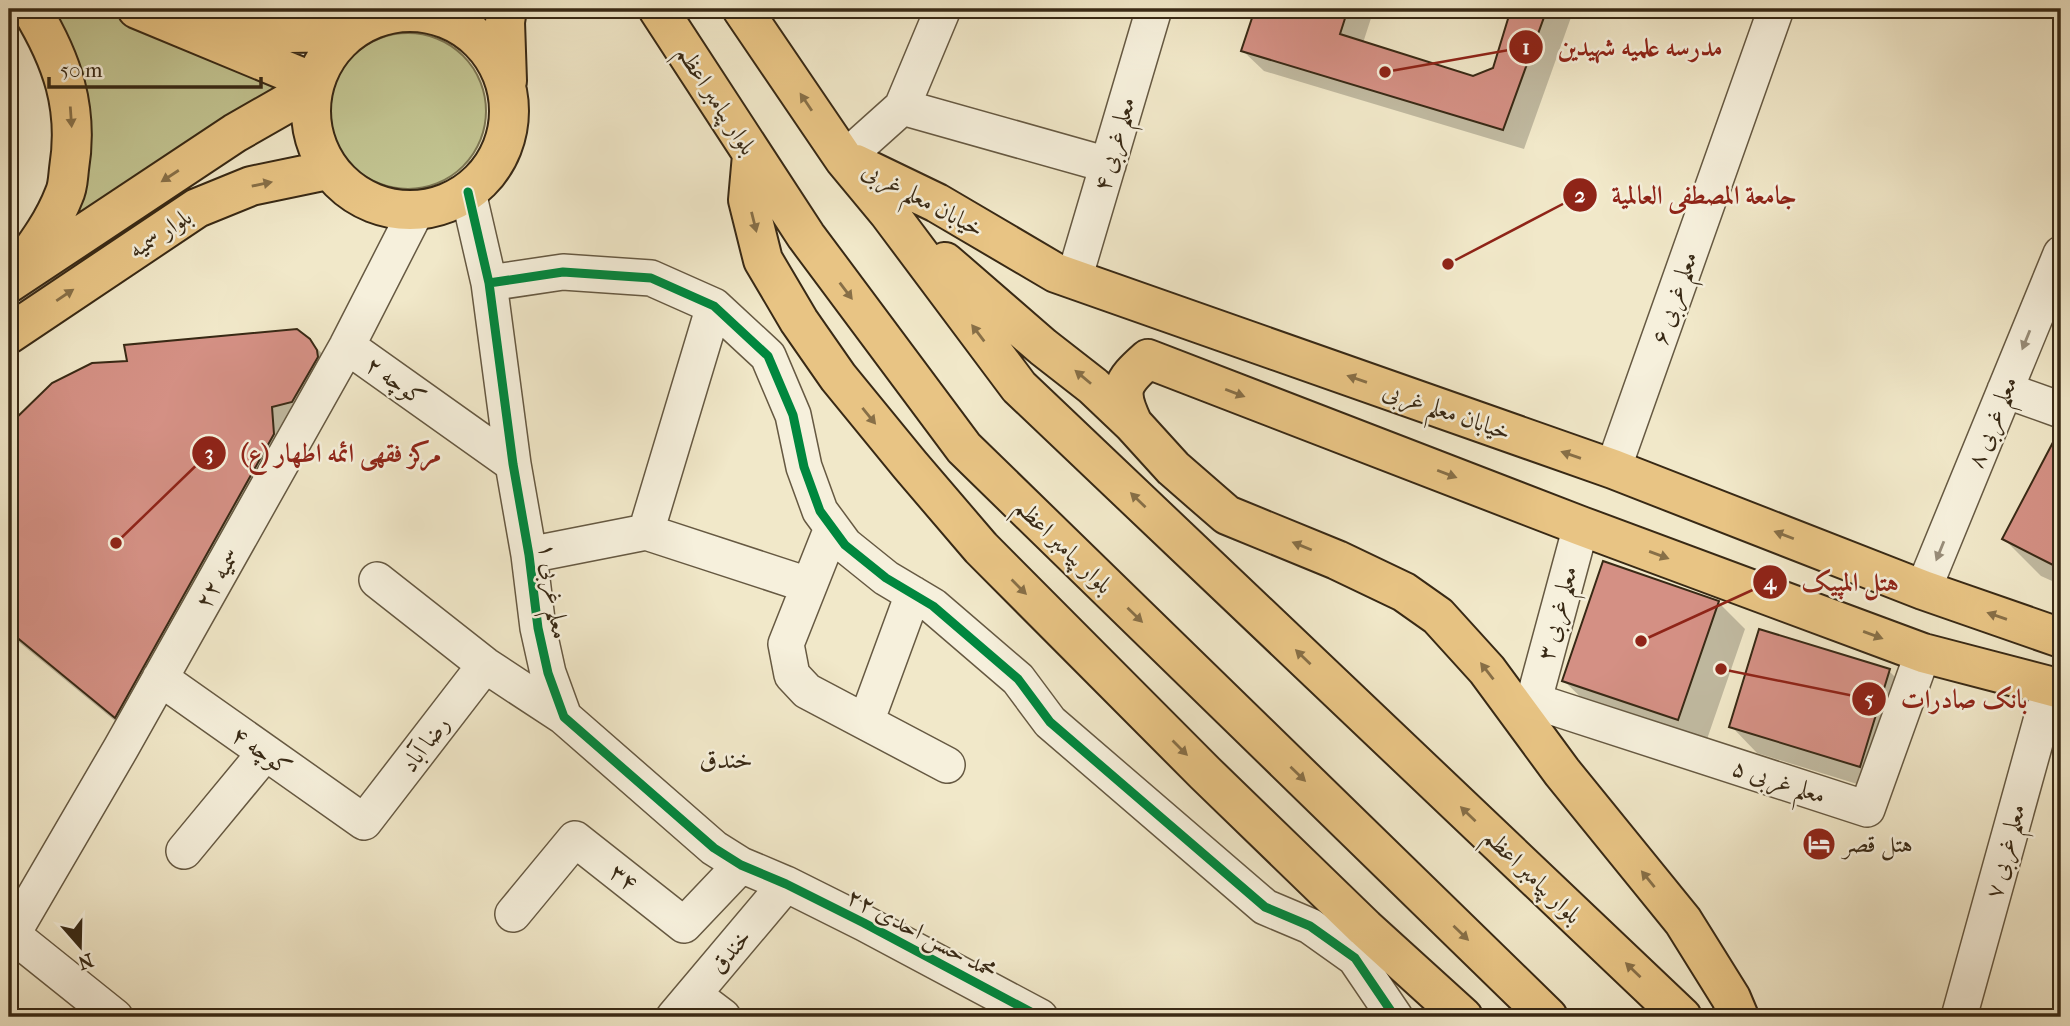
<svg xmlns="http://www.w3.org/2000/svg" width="2070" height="1026" viewBox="0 0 2070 1026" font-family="'IM FELL French Canon',Amiri,serif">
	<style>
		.green { fill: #c2c491; stroke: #7d7653; stroke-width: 2 }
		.shadow { fill: #0003 }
		.building { fill: #d49084; stroke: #382915; stroke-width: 2 }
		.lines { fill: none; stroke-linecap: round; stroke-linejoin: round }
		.minor-casing { stroke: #665942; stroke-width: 38 }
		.major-casing { stroke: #382915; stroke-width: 42 }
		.minor { stroke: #f6f0dc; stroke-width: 35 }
		.major { stroke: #e8c484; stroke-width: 38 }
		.cycleway-casing { stroke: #f6f0dc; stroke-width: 13 }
		.cycleway { stroke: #00873e; stroke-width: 9 }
		.oneway { fill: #876f47 }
		.oneway2 { fill: #978c78 }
		.labels { text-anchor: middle; stroke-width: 5; stroke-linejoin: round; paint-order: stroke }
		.street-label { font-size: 24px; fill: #382915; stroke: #f6f0dc }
		.poi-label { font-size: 24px; fill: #382915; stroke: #f6f0dc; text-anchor: start }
		.neighbourhood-label { font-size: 26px; fill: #382915; stroke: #f6f0dc }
		.leader { fill: none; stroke: #8f2418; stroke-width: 2.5 }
		.callout-dot { fill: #8f2418; stroke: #f6f0dc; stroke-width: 2.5 }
		.mark-label { font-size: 21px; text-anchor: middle; font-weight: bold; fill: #fff }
		.callout-label { font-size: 26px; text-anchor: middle; font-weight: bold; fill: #8f2418; stroke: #f6f0dc; stroke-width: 5; stroke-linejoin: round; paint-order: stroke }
	</style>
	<rect width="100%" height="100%" fill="#f1e8c9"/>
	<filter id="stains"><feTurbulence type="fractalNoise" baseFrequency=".00286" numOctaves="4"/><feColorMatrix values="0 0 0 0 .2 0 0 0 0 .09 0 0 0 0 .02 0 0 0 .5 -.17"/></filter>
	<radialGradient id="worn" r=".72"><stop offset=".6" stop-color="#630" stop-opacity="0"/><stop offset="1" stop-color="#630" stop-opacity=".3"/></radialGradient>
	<path class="green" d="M31,9h101l179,77 -300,195 61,-131z
		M330 111a78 78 0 1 1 156 0a78 78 0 1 1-156 0Z"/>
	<path class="shadow" d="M1256,9h118l-11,34 110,34 21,-8 19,-60h61l-50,140 -260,-78 -21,-20z
		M309,340l27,28 -194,375 -133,-109v-207l44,-43 76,-21z
		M2052,447l9,5v133l-20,-9 -37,-37z
		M1718,602l27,27 -40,116 -114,-38 -27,-26z
		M1889,671l27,27 -30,95 -129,-40 -26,-27z"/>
	<path class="building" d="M1255,9h93l-8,25 133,42 20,-8 18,-59h36l-44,121 -262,-79z
		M297,329l13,10 7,11 1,7 -26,45 -20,5 2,27 -159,284 -106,-87v-206l43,-42 40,-20 35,-2 -3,-16z
		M2060,429l1,1v139l-59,-30z
		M1603,561l116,40 -41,119 -116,-39z
		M1759,629l131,40 -30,98 -131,-40z"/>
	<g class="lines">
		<defs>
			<path id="minor" d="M902,107l206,58
				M844,159l58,-52 41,-98
				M468,192l21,91 24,181 16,91 9,73 10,45 16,44 150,131 27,17 45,19 78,39 176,94
				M1074,279l80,-270
				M489,283l74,-11 88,6 63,28 54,50 25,59 11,52 16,44 25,34 41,33 47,28 85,73 32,43 215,185 45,19 45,32 40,59
				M347,346l166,118
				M2005,390l56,20
				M1613,469l163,-460
				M832,528l-46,116 6,31 15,16 140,74
				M646,532l68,-226
				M529,555l117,-23 162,53
				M377,580l108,85 79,52
				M1923,590l138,-336
				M160,678l204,144 121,-157
				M1534,701l333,108 56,-156
				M866,722l47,-128
				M1528,722l53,-196
				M184,851l81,-98
				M513,914l62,-75 109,86 57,-60
				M9,932l106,85
				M9,940l112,-192 226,-402 69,-135
				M694,995l29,22
				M674,1017l112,-133
				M1959,1017l92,-332"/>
			<path id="major" d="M137,9l176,73
				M209,9l45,18 35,6 59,-1
				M658,9l148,227 158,212 584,569
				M742,9l102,150 44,53 131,175 663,630
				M311 111a99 99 0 1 1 198 0a99 99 0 1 1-198 0Z
				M507,81l-2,-59 2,-13
				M752,155l-4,45 15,60 36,61 39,56 72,88 71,83 224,225 160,155 98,89
				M856,164l81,39 119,70 557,196 310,121 138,48
				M945,262l98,85 50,39 40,38 40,44 54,47 110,45 67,32 34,24 49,54 75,102 121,149 48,77 8,19
				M22,265c16,-22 32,-44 42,-70 4,-8 4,-18 5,-26 10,-61 -7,-109 -38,-160
				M9,283l226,-150 77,-44
				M9,334l188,-126 54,-22 77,-16
				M1133,424c-16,-34 -12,-41 15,-65l433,167 342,127 138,36"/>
		</defs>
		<use href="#minor" class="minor-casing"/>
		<use href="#major" class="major-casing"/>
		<use href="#minor" class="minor"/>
		<use href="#major" class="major"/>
		<defs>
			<path id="cycleway" d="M468,192l21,91 24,181 16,91 9,73 10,45 16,44 150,131 27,17 45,19 78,39 176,94
				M489,283l74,-11 88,6 63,28 54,50 25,59 11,52 16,44 25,34 41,33 47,28 85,73 32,43 215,185 45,19 45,32 40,59"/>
		</defs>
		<use href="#cycleway" class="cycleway-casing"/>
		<use href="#cycleway" class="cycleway"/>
	</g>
	<defs><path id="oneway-solid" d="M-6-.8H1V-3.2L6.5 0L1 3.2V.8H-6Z" transform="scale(1.75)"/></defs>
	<g class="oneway">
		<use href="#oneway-solid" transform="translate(806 102) rotate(-124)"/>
		<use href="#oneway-solid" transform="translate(71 117) rotate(86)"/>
		<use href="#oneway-solid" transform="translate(170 176) rotate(147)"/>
		<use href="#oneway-solid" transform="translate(262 184) rotate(-12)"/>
		<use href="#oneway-solid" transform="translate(754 222) rotate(76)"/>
		<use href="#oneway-solid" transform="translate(846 291) rotate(53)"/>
		<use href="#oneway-solid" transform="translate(65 295) rotate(-34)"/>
		<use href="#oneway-solid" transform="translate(978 333) rotate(-127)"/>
		<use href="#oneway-solid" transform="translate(1083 377) rotate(-140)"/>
		<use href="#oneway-solid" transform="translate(1357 379) rotate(-161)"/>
		<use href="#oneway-solid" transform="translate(1235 393) rotate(21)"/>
		<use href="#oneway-solid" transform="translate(869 416) rotate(51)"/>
		<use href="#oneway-solid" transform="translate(1571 455) rotate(-161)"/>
		<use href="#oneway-solid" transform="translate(1447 474) rotate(21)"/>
		<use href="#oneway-solid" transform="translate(1138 500) rotate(-136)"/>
		<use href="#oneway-solid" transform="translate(1784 535) rotate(-159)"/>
		<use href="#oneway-solid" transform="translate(1302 546) rotate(-158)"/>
		<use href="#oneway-solid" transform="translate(1659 555) rotate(20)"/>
		<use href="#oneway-solid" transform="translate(1019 587) rotate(45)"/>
		<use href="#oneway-solid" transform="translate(1135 615) rotate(44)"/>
		<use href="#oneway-solid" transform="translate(1997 616) rotate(-161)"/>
		<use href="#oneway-solid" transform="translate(1873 635) rotate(20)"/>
		<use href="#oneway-solid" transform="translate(1303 657) rotate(-136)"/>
		<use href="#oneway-solid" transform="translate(1487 671) rotate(-128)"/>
		<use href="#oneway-solid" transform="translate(1180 748) rotate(45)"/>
		<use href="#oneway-solid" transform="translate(1298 774) rotate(44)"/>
		<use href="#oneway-solid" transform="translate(1468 814) rotate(-136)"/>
		<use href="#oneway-solid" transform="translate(1648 879) rotate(-129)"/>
		<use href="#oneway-solid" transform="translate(1461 933) rotate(44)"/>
		<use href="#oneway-solid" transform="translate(1633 970) rotate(-136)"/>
	</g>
	<g class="oneway2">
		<use href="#oneway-solid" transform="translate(2026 340) rotate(112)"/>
		<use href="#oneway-solid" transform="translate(1940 551) rotate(112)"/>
	</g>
	<defs>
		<symbol id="hotel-disc" viewBox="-11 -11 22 22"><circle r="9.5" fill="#8f2418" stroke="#f6f0dc"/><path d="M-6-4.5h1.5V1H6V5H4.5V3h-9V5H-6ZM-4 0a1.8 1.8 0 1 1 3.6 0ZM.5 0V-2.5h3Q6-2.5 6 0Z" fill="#fff"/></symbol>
	</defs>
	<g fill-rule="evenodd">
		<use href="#hotel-disc" x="1800" y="825" width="38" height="38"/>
	</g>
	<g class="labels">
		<g class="street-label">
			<text transform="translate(717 100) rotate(57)" y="8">بلوار پیامبر اعظم</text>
			<text transform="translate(1114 144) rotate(-74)" y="8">معلم غربی ۴</text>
			<text transform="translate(923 199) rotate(28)" y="8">خیابان معلم غربی</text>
			<text transform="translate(160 233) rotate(-33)" y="8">بلوار سمیه</text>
			<text transform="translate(1674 298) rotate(-71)" y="8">معلم غربی ۶</text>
			<text transform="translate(396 381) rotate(35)" y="8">کوچه ۲</text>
			<text transform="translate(1447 411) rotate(19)" y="8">خیابان معلم غربی</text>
			<text transform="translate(1992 422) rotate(-68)" y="8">معلم غربی ۸</text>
			<text transform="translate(1064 546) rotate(44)" y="8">بلوار پیامبر اعظم</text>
			<text transform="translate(217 578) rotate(-61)" y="8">سمیه ۲۲</text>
			<text transform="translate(554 591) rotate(82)" y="8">معلم غربی ۱</text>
			<text transform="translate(1557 613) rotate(-75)" y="8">معلم غربی ۳</text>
			<text transform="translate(425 744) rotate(-53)" y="8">رضا آباد</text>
			<text transform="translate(262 751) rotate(35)" y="8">کوچه ۴</text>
			<text transform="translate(1779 781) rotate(18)" y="8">معلم غربی ۵</text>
			<text transform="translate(2005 851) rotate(-75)" y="8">معلم غربی ۷</text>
			<text transform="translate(1533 876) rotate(44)" y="8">بلوار پیامبر اعظم</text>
			<text transform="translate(624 877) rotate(38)" y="8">۳۴</text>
			<text transform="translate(922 933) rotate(28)" y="8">۲۲ محمد حسن احدی</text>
			<text transform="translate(730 951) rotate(-50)" y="8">خندق</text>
		</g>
		<g class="poi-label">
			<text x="1843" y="852">هتل قصر</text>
		</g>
		<g class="neighbourhood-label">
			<text x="726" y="768">خندق</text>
		</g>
	</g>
	<path class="leader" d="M1385 72L1526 47M1448 264L1580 195M116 543L209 453M1641 641L1770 582M1721 669L1869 699"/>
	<g class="callout-dot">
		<circle cx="1385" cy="72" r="7"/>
		<circle cx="1448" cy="264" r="7"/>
		<circle cx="116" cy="543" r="7"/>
		<circle cx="1641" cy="641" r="7"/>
		<circle cx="1721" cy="669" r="7"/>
		<circle cx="1526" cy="47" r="18"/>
		<circle cx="1580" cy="195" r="18"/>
		<circle cx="209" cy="453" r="18"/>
		<circle cx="1770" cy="582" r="18"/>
		<circle cx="1869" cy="699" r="18"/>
	</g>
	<g class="mark-label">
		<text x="1526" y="54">1</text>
		<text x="1580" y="202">2</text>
		<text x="209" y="460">3</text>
		<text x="1770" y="589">4</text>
		<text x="1869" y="706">5</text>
	</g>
	<g class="callout-label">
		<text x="1640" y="56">مدرسه علمیه شهیدین</text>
		<text x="1704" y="204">جامعة المصطفی العالمیة</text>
		<text x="341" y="462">مرکز فقهی ائمه اطهار (ع)</text>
		<text x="1850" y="591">هتل المپیک</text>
		<text x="1964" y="708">بانک صادرات</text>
	</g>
	<rect width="2070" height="1026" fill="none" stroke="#f1e8c9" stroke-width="35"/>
	<rect x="10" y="10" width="2049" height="1005" fill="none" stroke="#382915" stroke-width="3.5"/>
	<rect x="18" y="18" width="2035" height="991" fill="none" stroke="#382915" stroke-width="2"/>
	<g transform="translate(80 946) rotate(160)" stroke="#f6f0dc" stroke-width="5" paint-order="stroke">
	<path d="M0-5L12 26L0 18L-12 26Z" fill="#382915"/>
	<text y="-10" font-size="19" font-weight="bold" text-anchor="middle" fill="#382915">N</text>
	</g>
	<path d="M49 77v10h212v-10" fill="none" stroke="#382915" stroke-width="3.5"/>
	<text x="60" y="77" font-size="21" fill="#382915" stroke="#f6f0dc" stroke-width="5" paint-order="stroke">50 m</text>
	<rect width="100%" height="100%" filter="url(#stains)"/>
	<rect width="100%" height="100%" fill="url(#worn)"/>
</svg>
